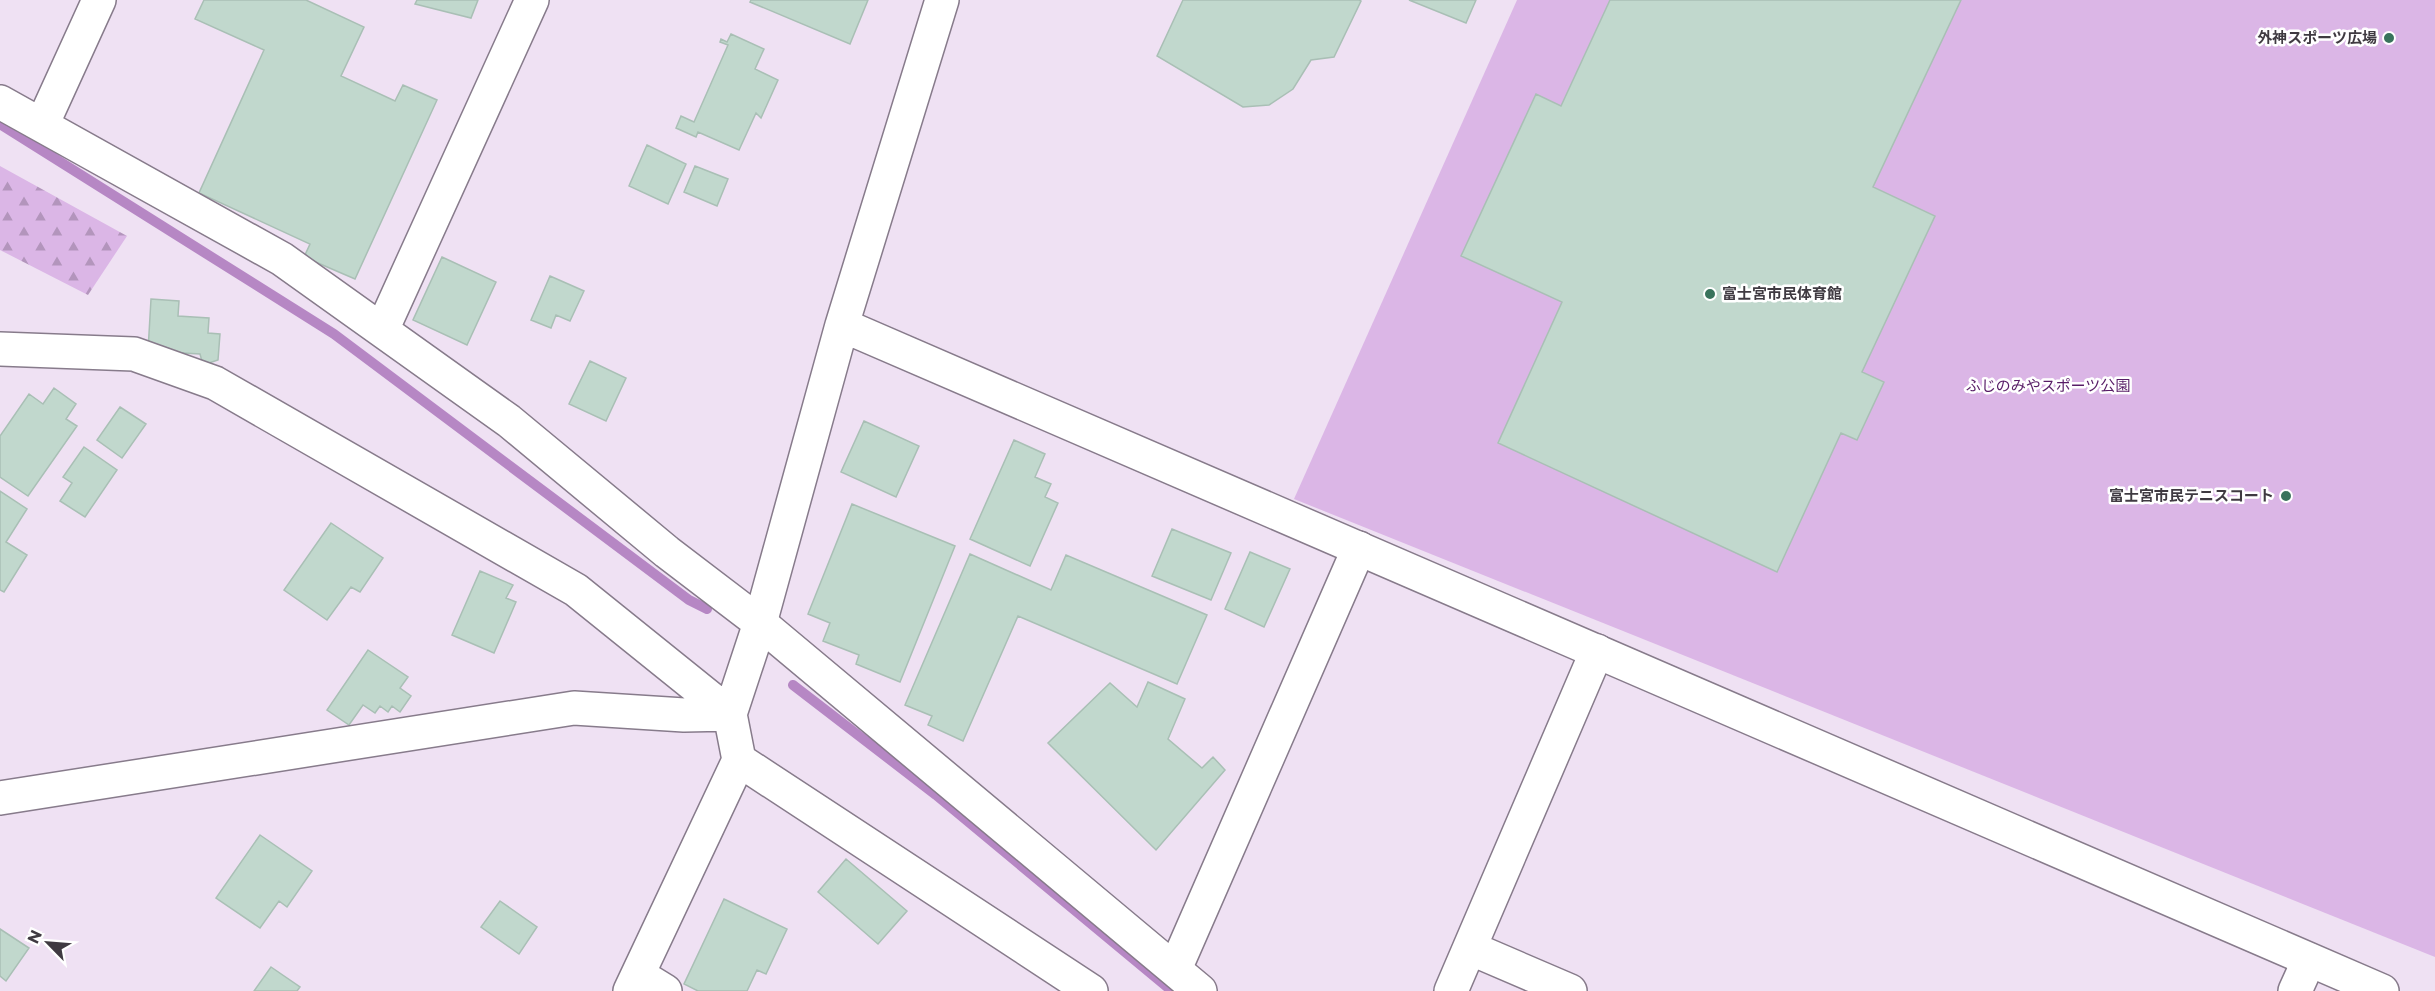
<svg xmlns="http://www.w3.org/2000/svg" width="2435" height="991" viewBox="0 0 2435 991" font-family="Montserrat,'Noto Sans JP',sans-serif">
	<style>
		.forest { fill: url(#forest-firs) }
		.park { fill: #dbb6e6 }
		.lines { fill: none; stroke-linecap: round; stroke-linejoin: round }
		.stream { stroke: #b687c4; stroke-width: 10 }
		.building { fill: #c1d8cd; stroke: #a9bfb5; stroke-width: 1.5 }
		.street-casing { stroke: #877b8b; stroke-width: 36 }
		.secondary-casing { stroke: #877b8b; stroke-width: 36 }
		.street { stroke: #fff; stroke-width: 33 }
		.secondary { stroke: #fff; stroke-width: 33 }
		.poi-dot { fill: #39735c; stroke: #fff; stroke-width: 2 }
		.labels { text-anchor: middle; stroke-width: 5; stroke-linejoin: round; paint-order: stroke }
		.poi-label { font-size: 15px; font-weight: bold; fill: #3f3a41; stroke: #fff; text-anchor: end }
		.park-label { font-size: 15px; fill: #571c66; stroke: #fff }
	</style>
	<defs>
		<pattern id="forest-firs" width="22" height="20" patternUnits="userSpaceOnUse" patternTransform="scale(1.5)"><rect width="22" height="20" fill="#dbb6e6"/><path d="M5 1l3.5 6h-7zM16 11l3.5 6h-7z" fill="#b395bc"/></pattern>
	</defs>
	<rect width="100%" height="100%" fill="#efe1f3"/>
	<path class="forest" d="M0,166l127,70 -39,59 -88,-45z"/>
	<path class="park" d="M1517,0h918v957l-1141,-458z"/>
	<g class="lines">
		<path class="stream" d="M0,124l334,210 355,266 18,9
			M793,685l143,110 236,196"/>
	</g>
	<path class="building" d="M204,0h102l58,27 -23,49 54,25 8,-16 34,15 -82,179 -51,-22 6,-13 -111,-51 65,-143 -69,-31z
		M417,0h61l-7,18 -56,-14z
		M751,0h117l-18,44 -100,-42z
		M1183,0h176l2,1 -27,56 -23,3 -18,29 -24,16 -26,2 -86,-51z
		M1409,0h67l-10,23z
		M1610,0h351l-88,187 62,29 -73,156 22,10 -27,58 -16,-7 -64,139 -279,-129 64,-141 -101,-46 75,-162 25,12z
		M731,34l33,15 -9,20 23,11 -17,38 -5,-5 -17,37 -41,-18 -2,5 -20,-9 5,-12 13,6 34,-77 -8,-3 1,-3 6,3z
		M647,145l39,19 -18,40 -39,-18z
		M695,166l33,13 -11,27 -33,-14z
		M442,257l54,25 -29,63 -54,-25z
		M550,276l34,15 -14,30 -14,-6 -5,13 -20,-8z
		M151,299l28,2 -1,15 31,2 -1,15 12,1 -2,26 -15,5 -3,-11 -52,-3z
		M590,361l36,17 -20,43 -37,-17z
		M54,388l22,16 -10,15 11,7 -49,70 -28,-19v-41l29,-42 14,10z
		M120,407l26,17 -24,34 -25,-18z
		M864,421l55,25 -23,51 -55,-25z
		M1014,440l31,14 -10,23 16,7 -6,13 13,6 -28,63 -60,-27z
		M84,447l33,23 -32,47 -25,-16 12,-18 -9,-6z
		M0,491l27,18 -21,33 21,13 -23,37 -4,-2z
		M852,504l103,42 -55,136 -44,-18 3,-9 -36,-14 7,-18 -22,-9z
		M331,523l52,35 -23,34 -9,-5 -24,33 -43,-30z
		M1172,529l59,24 -20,47 -59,-24z
		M1250,552l40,17 -26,58 -39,-18z
		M970,554l81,36 15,-35 141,60 -30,69 -159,-68 -55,125 -35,-16 4,-9 -27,-11z
		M480,571l33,14 -7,13 10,4 -22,51 -42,-18z
		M368,650l40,27 -8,11 11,8 -11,16 -8,-6 -4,6 -8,-6 -5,7 -12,-8 -14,20 -22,-15z
		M1148,682l37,17 -17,40 34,29 11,-11 12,13 -69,80 -108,-107 62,-60 27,24z
		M260,835l52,36 -25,36 -8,-6 -19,27 -44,-30z
		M846,859l61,52 -29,33 -60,-52z
		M724,899l63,30 -21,45 -9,-4 -10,21h-49l-14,-7z
		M500,901l37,26 -18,27 -38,-27z
		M0,929l29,19 -23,33 -6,-5z
		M271,967l29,20 -3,4h-43z"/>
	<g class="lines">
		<defs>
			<path id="street" d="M0,102l282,157 227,162 158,131 93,71 440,368
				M42,125l57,-125
				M382,330l150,-330
				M0,349l134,5 81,29 361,207 154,124 9,46 -109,231
				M739,760l352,231
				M0,798l574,-90 110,7 46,-1 30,-91
				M1470,948l100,43
				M1175,969l184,-421
				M639,975l26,16
				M1451,991l146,-340
				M2295,991l14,-31"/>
			<path id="secondary" d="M842,325l1540,666
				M760,623l82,-298 100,-325"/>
		</defs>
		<use href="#street" class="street-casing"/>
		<use href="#secondary" class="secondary-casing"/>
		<use href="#street" class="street"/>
		<use href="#secondary" class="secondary"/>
	</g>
	<g class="poi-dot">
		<circle cx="2389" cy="38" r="6"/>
		<circle cx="1710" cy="294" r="6"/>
		<circle cx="2286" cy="496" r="6"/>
	</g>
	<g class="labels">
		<g class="poi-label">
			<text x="2377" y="43">外神スポーツ広場</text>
			<text x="1722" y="299" text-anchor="start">富士宮市民体育館</text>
			<text x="2274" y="501">富士宮市民テニスコート</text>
		</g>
		<g class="park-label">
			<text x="2048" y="391">ふじのみやスポーツ公園</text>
		</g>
	</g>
	<g transform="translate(48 943) rotate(295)" stroke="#ffffff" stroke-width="4.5" paint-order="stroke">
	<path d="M0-4.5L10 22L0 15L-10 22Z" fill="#3f3a41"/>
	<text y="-9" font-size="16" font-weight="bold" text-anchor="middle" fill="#3f3a41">N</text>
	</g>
</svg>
